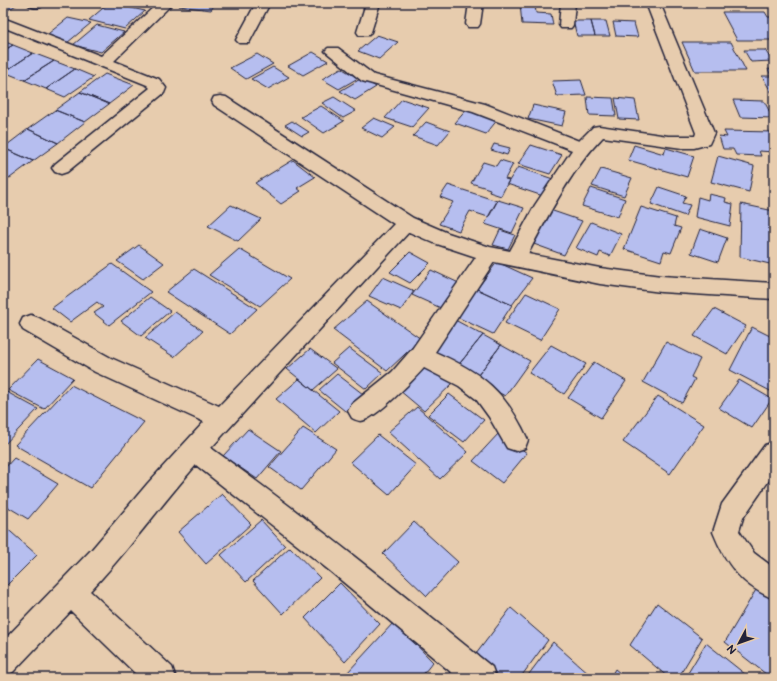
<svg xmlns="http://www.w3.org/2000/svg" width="777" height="681" viewBox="0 0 777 681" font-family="'Balsamiq Sans',sans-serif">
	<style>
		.building { fill: #b6beef; stroke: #22223b }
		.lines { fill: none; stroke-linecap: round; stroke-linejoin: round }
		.minor-casing { stroke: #22223b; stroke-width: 3 }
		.minor { fill: #e7ccae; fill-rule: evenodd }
	</style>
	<rect width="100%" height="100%" fill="#e7ccae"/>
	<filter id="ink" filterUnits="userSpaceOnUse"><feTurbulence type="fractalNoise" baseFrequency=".025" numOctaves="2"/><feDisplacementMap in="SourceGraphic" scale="8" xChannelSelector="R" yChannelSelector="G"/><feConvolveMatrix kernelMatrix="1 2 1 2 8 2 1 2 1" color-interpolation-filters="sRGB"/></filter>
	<g filter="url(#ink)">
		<path class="building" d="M3,3h13l2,1 -12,7 -3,-1z
			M109,3l36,8 -20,18 -36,-9z
			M182,3h34l-5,7 -32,-4z
			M721,3h27l1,3h-26z
			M750,3h24v3h-22z
			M520,4l15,1 1,8 15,1 2,11 -31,-1z
			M722,12h43l3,5h6v23h-37z
			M68,18l23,5 -24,20 -23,-6z
			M573,21h18l4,15h-18z
			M591,21h15l4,15h-15z
			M613,22l21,1 4,14 -22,-1z
			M97,25l27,7 -23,20 -28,-7z
			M377,35l21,7 -19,17 -21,-8z
			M3,41l10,4 -10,6z
			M682,42h49l15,29h-51z
			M13,45l20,8 -29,19 -1,-21z
			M744,50h21l7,11 -21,1z
			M313,52l15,9 -25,14 -15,-9z
			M33,53l21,8 -30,19 -20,-8z
			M257,54l16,10 -27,15 -16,-11z
			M54,61l21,8 -29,20 -22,-9z
			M273,67l16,10 -21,12 -17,-10z
			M341,68l17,10 -19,11 -17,-10z
			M75,69l19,8 -29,20 -19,-8z
			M768,69l6,1v27l-12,-21h9z
			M105,74l29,11 -25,19 -29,-12z
			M362,78l14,9 -21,13 -15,-9z
			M581,80l5,15 -29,1 -5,-15z
			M80,92l29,12 -24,18 -30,-12z
			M334,97l22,14 -13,7 -21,-15z
			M587,97l26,1 3,18 -27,-1z
			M615,98l20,2 4,20 -20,-1z
			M402,99l27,9 -17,19 -27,-9z
			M733,100l31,1 9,17 -33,-1z
			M533,105l33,7 -4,14 -34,-7z
			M321,106l23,15 -20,12 -23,-16z
			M468,108l30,11 -12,15 -31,-11z
			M55,110l30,12 -27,21 -30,-14z
			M374,118l21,9 -13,11 -21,-10z
			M292,121l17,11 -7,4 -17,-11z
			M426,122l24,9 -12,14 -25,-9z
			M28,129l30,14 -25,18 -30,-13z
			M724,131l50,1v20l-15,-1 2,5 -25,-1 -3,-6h-10l-4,-13 8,1z
			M494,144l16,4 -3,7 -16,-5z
			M531,145l31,10 -12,19 -32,-10z
			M634,145l30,9 2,-6 28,8 -7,21 -59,-17z
			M3,148l30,13 -23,17 -7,-3z
			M718,156l36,10 -5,26 -38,-10z
			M293,160l22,17 -18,11 4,3 -20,13 -26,-21z
			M500,160l13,4 -8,15 4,1 -8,16 -12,-4 1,-3 -19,-6 12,-21 13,4z
			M518,167l35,12 -10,17 -36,-12z
			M601,169l31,9 -8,18 -32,-10z
			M448,185l49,16 -9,16 -18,-6 -11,20 -20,-7 14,-22 -13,-5z
			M659,187l27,9 -4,7 8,2 -5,11 -34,-12z
			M591,188l34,11 -7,18 -36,-11z
			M709,194l17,4 -1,4 8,2 -3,22 -35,-9 3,-20 10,3z
			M498,200l26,8 -12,25 -27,-9z
			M741,204l33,7v54l-34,-8z
			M231,205l30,14 -23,22 -30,-15z
			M641,207l35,11 -2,8 7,2 -10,25 -7,-2 -3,10 -37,-12z
			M550,210l32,11 -18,34 -33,-12z
			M591,222l30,12 -11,22 -10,-4 -2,5 -22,-9z
			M700,229l27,9 -9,24 -27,-9z
			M500,230l15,5 -7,14 -15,-4z
			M139,245l25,18 -21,16 -26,-18z
			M239,249l51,30 -30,27 -51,-31z
			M410,252l20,11 -20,20 -20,-11z
			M497,262l35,16 -20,27 -35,-16z
			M112,264l39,28 -42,33 -15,-12 9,-6 -6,-5 -27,20 -18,-14z
			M194,269l63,40 -27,25 -64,-42z
			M431,270l30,14 -18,25 -31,-14z
			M383,277l31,14 -13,19 -32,-14z
			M477,289l35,16 -19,29 -36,-17z
			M526,293l34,16 -20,31 -35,-17z
			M150,297l20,14 -29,25 -20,-15z
			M367,301l54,38 -34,32 -54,-41z
			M714,309l32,17 -19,28 -33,-18z
			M175,312l28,19 -29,26 -29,-19z
			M455,320l28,15 -27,33 -28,-17z
			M752,327l22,11v55l-44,-23z
			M483,335l18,10 -26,34 -19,-11z
			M666,342l34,17 -9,18 4,2 -13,24 -39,-21z
			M501,345l29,16 -25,35 -30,-17z
			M551,345l35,19 -22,30 -35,-21z
			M349,348l34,25 -17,16 -34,-26z
			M310,349l27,20 -24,21 -26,-21z
			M38,359l35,19 -29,31 -36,-19z
			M594,362l32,19 -25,37 -33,-20z
			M429,363l25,19 -30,29 -25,-21z
			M337,374l26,20 -18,17 -26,-21z
			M299,379l40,32 -23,22 -40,-34z
			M739,380l33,19 -20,29 -33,-20z
			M71,385l73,37 -54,66 -75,-43z
			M3,390l35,19 -35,37z
			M449,394l35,26 -20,22 -36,-27z
			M658,396l46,29 -34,49 -47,-32z
			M417,407l51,45 -28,27 -52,-47z
			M303,428l33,21 -35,41 -32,-23z
			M248,429l33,22 -24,28 -34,-23z
			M499,433l28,20 -25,30 -29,-22z
			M378,435l38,30 -27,30 -39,-33z
			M14,458l44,26 -30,35 -25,-15v-34z
			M222,494l29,30 -45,40 -28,-32z
			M261,520l24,26 -39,36 -25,-27z
			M414,522l44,40 -31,34 -44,-42z
			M3,525l34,30 -34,34z
			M290,547l30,31 -37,36 -30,-33z
			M340,583l40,41 -35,38 -40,-44z
			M757,588l17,13v77h-3l-46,-36z
			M657,603l45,35 -24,40h-9l-39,-33z
			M511,608l37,32 -28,38h-19l-25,-24z
			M394,622l39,40 -13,16h-68l-5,-5z
			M553,642l37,33 -2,3h-62z
			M706,643l44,35h-65z
			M615,669l11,9h-16z"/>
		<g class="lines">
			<defs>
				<path id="minor" d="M27,3h15l1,1 -2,3c-6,1 -10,1 -14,-4z
					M158,3h15l-59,58 45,18 7,9 -2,5 -97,79 -6,2 -6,-2 -3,-4 3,-4 95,-76 -3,-3 -144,-58v-9l98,38z
					M256,3h14l-21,40h-10l-3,-3z
					M366,3h14l-9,29 -2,3h-10l-2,-3z
					M469,3h14l-3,21 -2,3h-10l-2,-3z
					M561,3h14l-2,22 -2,3h-10l-2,-3z
					M646,3h14l54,130 -5,11 -15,4h-12l-79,-11c-32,33 -54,77 -75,117l72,14 61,8 113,7v16l-113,-7 -61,-8 -106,-22 -59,90c48,21 71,40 93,88l-3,8 -9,3 -9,-3 -18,-31 -13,-18 -17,-13 -35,-18c-10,11 -49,52 -63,53 -3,0 -7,-2 -9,-3l-4,-7 4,-7 40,-32 20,-23 64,-92 -42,-14 -25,-11 -198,216c97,70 189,144 281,219l4,11h-38l-128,-107 -134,-106c-36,41 -68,86 -106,126l82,76 4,11h-36l-69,-67 -58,61 -10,5v-36l89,-92 56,-66 56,-61 -109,-50 -72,-42 -3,-6 3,-6 8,-3 8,3 72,40 108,48 175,-182 -180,-119 -2,-4 2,-4 6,-1 6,1 187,121 35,15 42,14 20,4 25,-46 37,-55 -99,-38 -111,-31 -37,-30 3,-3h10l36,27 111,29 94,37 14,-14 6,-1 69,10h27l1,-3z
					M774,442v31l-31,45 -4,13 15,22 20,15v31c-33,-14 -48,-35 -61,-67l9,-28 43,-59z"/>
			</defs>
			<use href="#minor" class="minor-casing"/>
			<use href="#minor" class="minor"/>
		</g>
	</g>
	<rect width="777" height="681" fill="none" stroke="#e7ccae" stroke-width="16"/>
	<rect x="8" y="8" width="761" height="665" fill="none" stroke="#22223b" stroke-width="1.5" filter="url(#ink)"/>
	<g transform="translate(739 643) rotate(229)" stroke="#e7ccae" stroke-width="3" paint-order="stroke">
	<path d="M0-3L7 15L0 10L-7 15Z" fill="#22223b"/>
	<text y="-6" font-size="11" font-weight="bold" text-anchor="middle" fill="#22223b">N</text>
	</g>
</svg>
